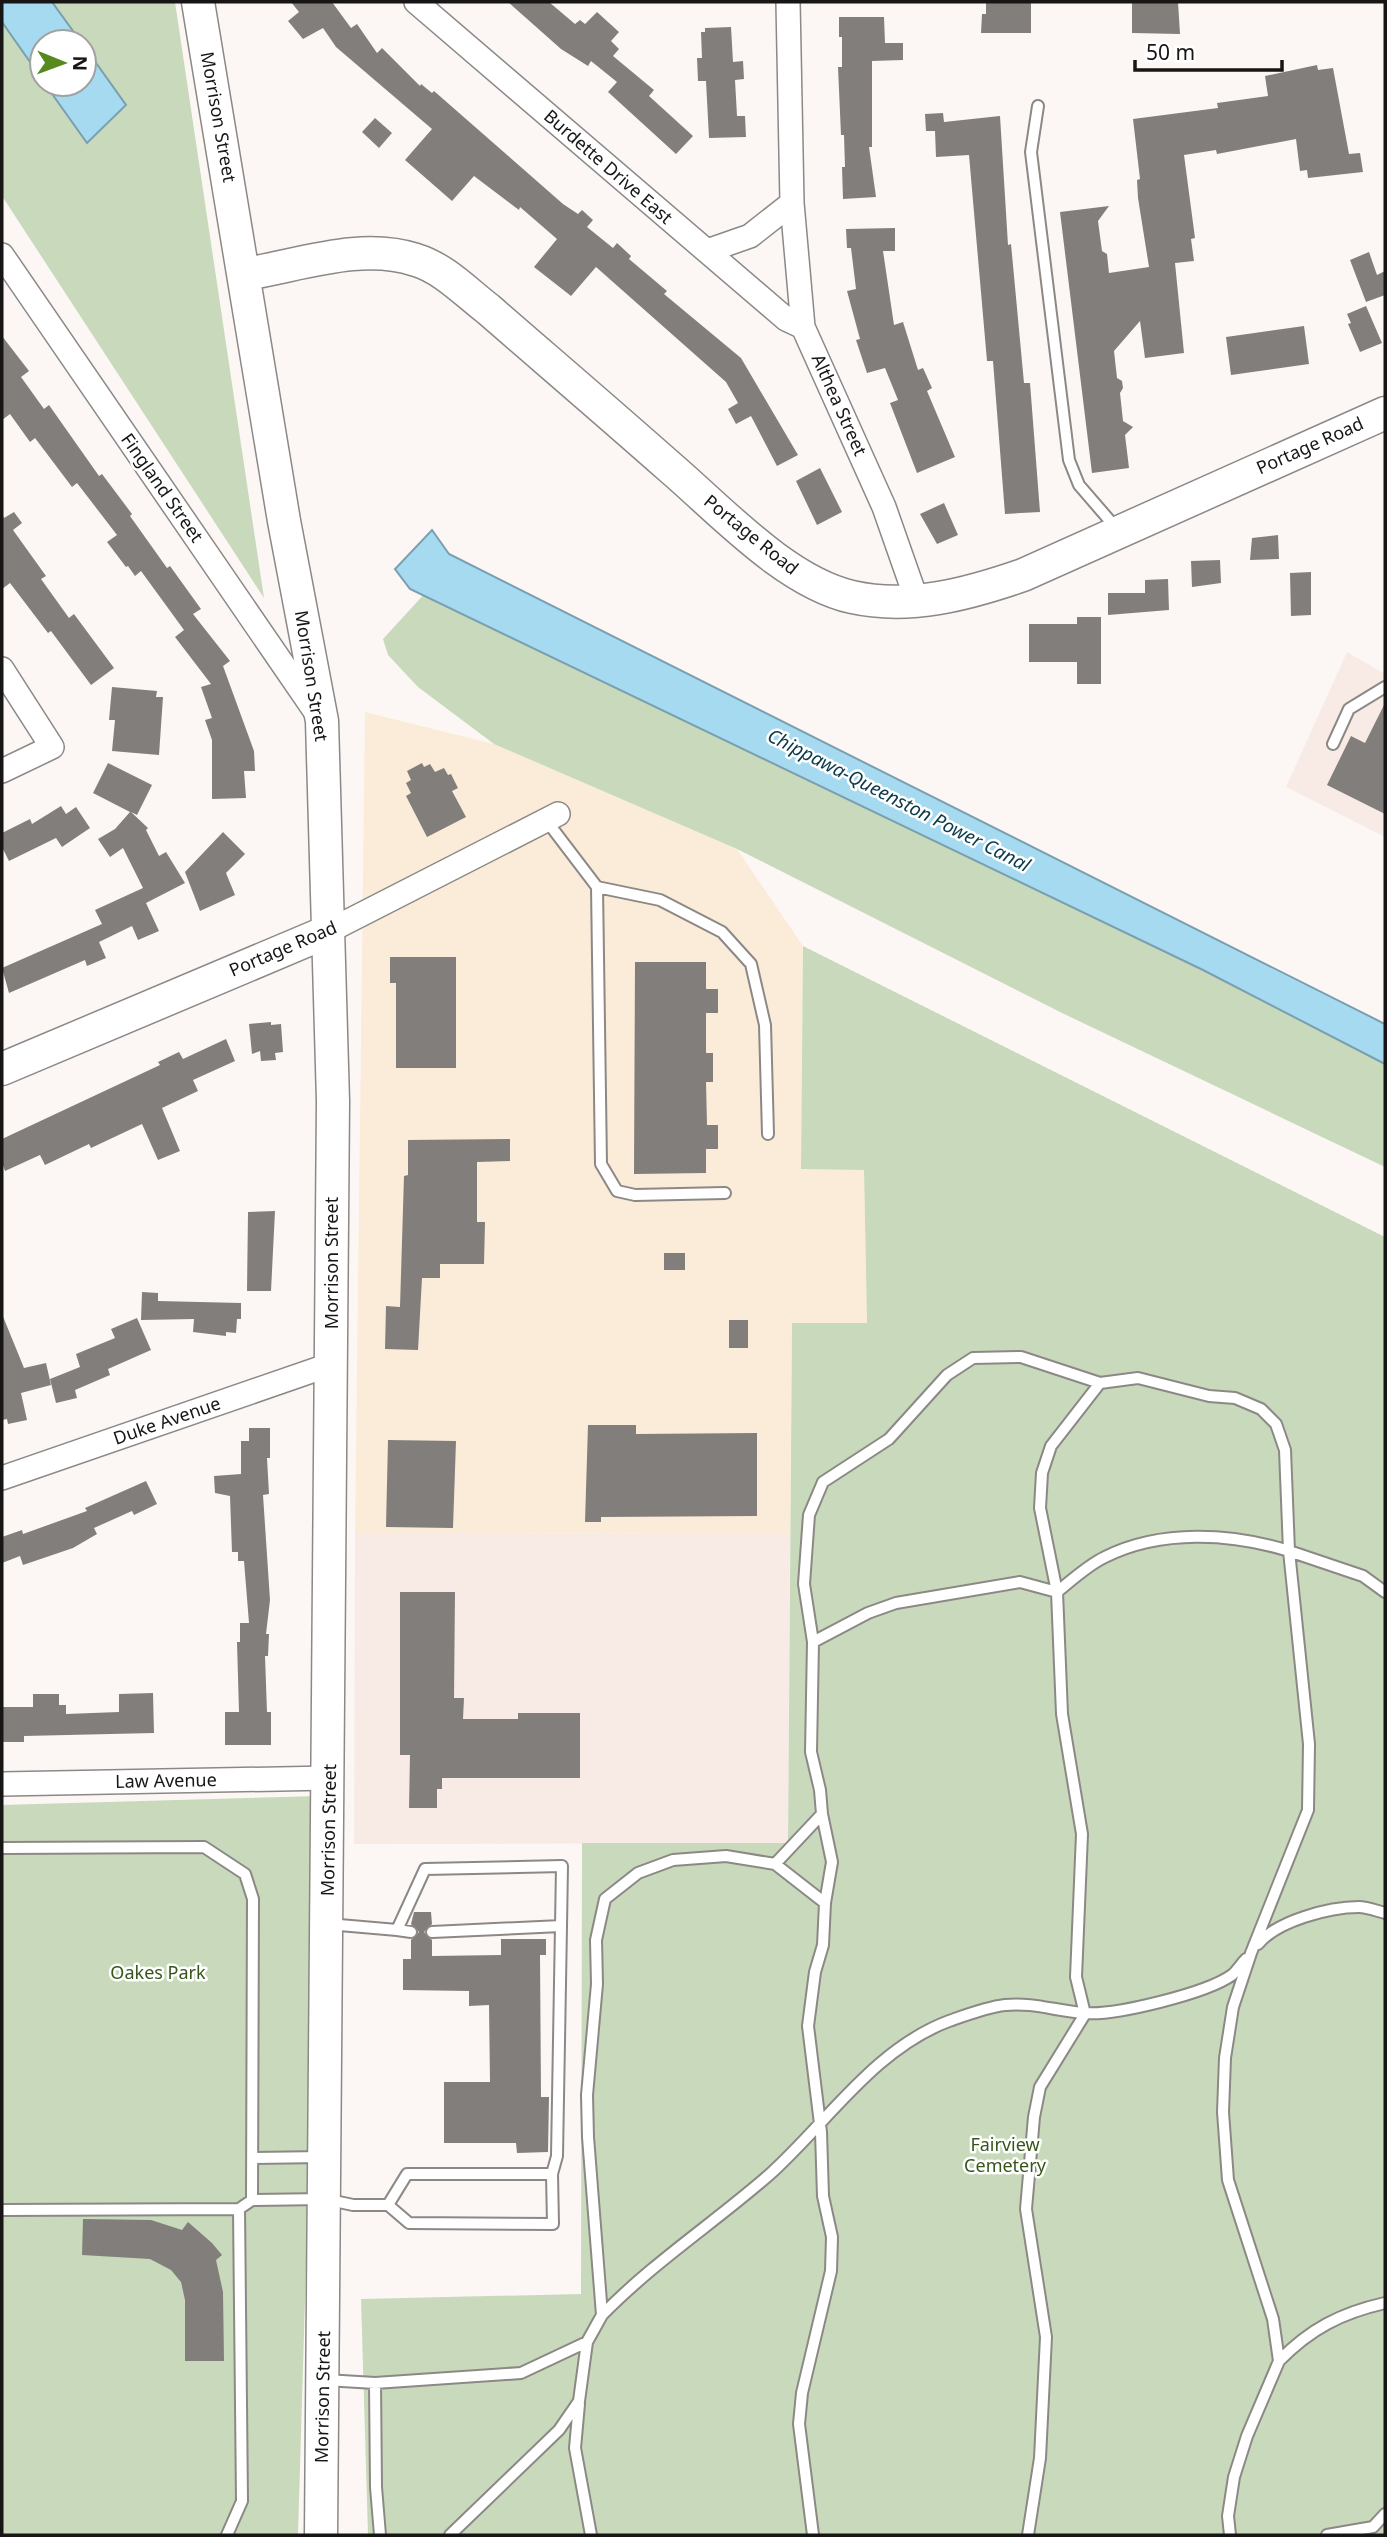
<svg xmlns="http://www.w3.org/2000/svg" width="1387" height="2537" viewBox="0 0 1387 2537" font-family="'Noto Sans',sans-serif">
	<style>
		.commercial { fill: #fbecd9 }
		.built { fill: #f8ebe5 }
		.green { fill: #c8dabb }
		.water { fill: #a5daf0; stroke: #7a9fae; stroke-width: 2 }
		.building { fill: #827e7b }
		.lines { fill: none; stroke-linecap: round; stroke-linejoin: round }
		.lane-casing { stroke: #8c8886; stroke-width: 14 }
		.street-casing { stroke: #8c8886; stroke-width: 26 }
		.secondary-casing { stroke: #8c8886; stroke-width: 35 }
		.lane { stroke: #fff; stroke-width: 10 }
		.street { stroke: #fff; stroke-width: 23 }
		.secondary { stroke: #fff; stroke-width: 32 }
		.labels { text-anchor: middle; stroke-width: 5; stroke-linejoin: round; paint-order: stroke }
		.street-label { font-size: 18px; fill: #171515; stroke: #fff }
		.park-label { font-size: 18px; fill: #37551b; stroke: #fff }
		.water-label { font-size: 19px; font-style: italic; fill: #0a3a4a; stroke: #fff }
	</style>
	<rect width="100%" height="100%" fill="#fcf7f5"/>
	<path class="commercial" d="M365,712l129,32 243,105 66,97 -2,223h63l3,155 -75,-1 -2,210 -435,1z"/>
	<path class="built" d="M1347,652l38,22v163l-99,-50z
		M790,1533l-2,310 -434,1 1,-310z"/>
	<path class="green" d="M51,2h124l89,596 -262,-402v-174l40,56v6h4l41,59 -3,-101h-4z
		M438,579l947,478v110l-323,-154 -325,-164 -243,-105 -76,-57 -30,-32 -5,-16z
		M803,946l582,291v1298h-1017l-7,-236 220,-5 1,-451h206l4,-520h75l-3,-153 -63,-1z
		M320,1796l-22,739h-296v-730z"/>
	<path class="water" d="M2,2h50l29,40h-39v37l-40,-57z
		M84,46l42,59 -39,38 -42,-59h39z
		M432,530l17,24 936,470v40l-182,-94 -793,-381 -15,-20z"/>
	<path class="building" d="M291,2h41l19,26 6,-4 20,29 5,-5 38,38 1,-2 11,9 2,-2 129,113 15,10 4,-4 11,10 -6,7 26,21 4,-5 14,13 -2,3 38,32 -3,3 77,64 57,97 -21,11 -26,-50 -15,8 -8,-15 10,-6 -12,-21 -130,-115 -25,29 -37,-29 23,-28 -37,-32 -1,3 -45,-34 -22,25 -47,-41 27,-31 -96,-82 -13,-19 -20,11 -15,-18 11,-9z
		M508,2h41l26,22 5,-4 5,4 12,-12 22,20 -8,9 8,8 -6,7 41,34 -5,6 44,40 -17,18 -68,-62 9,-10 -26,-21 -3,5 -27,-17z
		M986,2h45v31h-50l1,-19h4z
		M1132,2h46l2,32 -48,-1z
		M839,17h45l1,26h18v17l-31,1v86h-3l7,50 -33,2 -1,-32h3l-1,-32h-3l-3,-68h4v-30h-3z
		M731,27l2,35 10,-1 1,18 -9,1 2,36h8l1,21 -37,1 -3,-57h-8l-1,-23h5l-1,-26h4v-4z
		M1317,65l1,5 15,-2 16,86 11,-1 3,19 -55,6 -1,-8 -7,1 -4,-32 -79,15 -1,-4 -32,5 11,83 -4,1 3,22 -19,2 9,90 -39,5 -5,-37 -26,30 3,27 5,3 1,7 -3,5 3,28 10,6 -8,8 4,33 -37,5 -32,-261 49,-6 -11,15 4,30 5,3 2,19 40,-6 -11,-69 -1,-18 3,-1 -7,-60 85,-11 -1,-5 51,-7 -3,-20z
		M943,113l1,9 56,-6 8,129 3,-1 13,139h6l10,129 -35,2 -12,-153h-6l-18,-206 -33,2 -1,-26h-9l-1,-17z
		M375,118l17,15 -13,15 -17,-16z
		M895,228v23h-12l11,74 9,-3 15,48 5,-2 9,20 -5,3 28,66 -38,16 -27,-70 8,-3 -13,-32 -18,5 -11,-33 4,-1 -13,-48 9,-2 -5,-41h-4l-1,-19z
		M1369,252l8,23 8,-4v24l-19,7 -16,-42z
		M1366,306l16,37 -22,9 -12,-28 3,-1 -4,-9z
		M1304,326l5,38 -78,11 -5,-38z
		M2,336l27,35 -8,6 23,32 5,-4 50,71 3,-2 30,40 -2,2 37,52 3,-2 31,43 -8,5 37,47 -7,5 31,85 1,20h-11l2,27 -34,1v-59l-7,-20 7,-2 -11,-31 10,-3 -36,-47 9,-7 -43,-59 -6,5 -7,-10 -2,1 -19,-25 10,-7 -40,-52 -5,4 -37,-49 -5,4 -20,-28 -8,6z
		M820,468l22,44 -25,13 -21,-44z
		M944,503l14,32 -21,9 -17,-30z
		M14,512l8,11 -9,7 33,46 -5,3 28,39 5,-4 40,54 -23,17 -40,-54 -3,2 -38,-50 -8,6v-75l2,4z
		M1278,535l1,24 -29,1 2,-22z
		M1220,560l1,23 -29,4 -1,-26z
		M1311,572v43l-20,1 -1,-43z
		M1168,579l1,31 -61,5v-22h37v-13z
		M1077,617h24v67h-24v-22h-48v-38h48z
		M112,687l45,4 -1,6h7l-4,58 -47,-4 3,-31h-6z
		M1385,703v111l-58,-29 24,-49 14,7z
		M108,763l44,22 -15,30 -6,-3 17,16 -2,2 13,26 7,-4 19,31 -39,20 13,28 -21,9 -6,-14 -33,16 7,16 -19,8 -2,-6 -76,33 -7,-25 100,-44 -7,-14 48,-22 -20,-40 -13,9 -12,-18 17,-10 15,-17 -37,-19z
		M422,763l2,4 6,-3 5,8 9,-4 4,7 3,-1 7,14 -6,3 14,26 -39,20 -21,-41 5,-3 -5,-10 5,-3 -4,-9z
		M61,806l5,8 10,-7 14,21 -28,19 -6,-9 -47,23 -7,-14v-14l28,-14 2,5z
		M223,832l22,22 -19,19 9,22 -35,16 -15,-39z
		M390,957h66v111h-60v-85h-6z
		M635,962h71v27h12v24h-12v40h7v29h-7l1,43h11v24h-12v24l-72,1z
		M271,1022v3l10,-1 2,28 -8,1 1,7 -15,1 -1,-10 -8,3 -3,-30z
		M226,1039l9,22 -42,19 5,11 -36,17 18,43 -22,9 -16,-36 -51,24 -2,-4 -44,21 -5,-10 -35,16 -3,-9v-23l158,-74 -2,-3 21,-10 4,7z
		M510,1139v22l-33,1v60h8l-1,42h-44v14h-18l-4,72 -33,-1 1,-43 14,1 4,-131 4,-1v-35z
		M275,1211l-4,80h-24l1,-79z
		M664,1253h21v17h-21z
		M142,1292l16,1v8l83,2v16h-4l-1,14 -10,-1v4l-33,-4 1,-13 -53,1z
		M2,1314l22,54 22,-5 5,22 -30,8 6,27 -19,4 -1,-5 -5,1z
		M137,1318l14,32 -43,19 2,6 -35,15 2,8 -21,5 -6,-24 30,-12 -4,-13 39,-16 -4,-9z
		M729,1320h19v28h-19z
		M588,1425h48v9l121,-1v83l-156,1v5h-16z
		M249,1428h21v30h-3l2,36 -6,1 7,105 -4,34h3l-1,22h-3l2,56h4v33h-46v-33h14l-2,-70h3v-19h9l-5,-62h-6v-9h-6l-2,-56 -15,-3 -1,-17 27,-2v-33h8z
		M388,1440l68,1 -3,87 -67,-1z
		M146,1481l11,23 -23,11 -2,-4 -38,17 3,6 -24,14 -50,17 -3,-9 -18,7v-26l20,-7 1,4 64,-23 -2,-3z
		M400,1592h55l-1,106h10l-1,21h55v-6h62v65h-138v11h-5v19h-28l1,-53h-10z
		M153,1693l1,40 -130,3v6h-22v-35h31v-13h26v11h7v9l53,-2v-18z
		M414,1912h17l1,12 -8,8 8,8v16l69,-1v-16h45v16h-6l1,142h8l-1,55 -31,1 -1,-10h-72v-61h46l-1,-77 -20,1v-15l-66,-1v-31h8v-19l8,-8 -8,-8z
		M83,2219l68,1 31,10 6,-8 24,21 10,12 -6,5 7,32 1,69h-39v-61l-4,-18 -10,-12 -21,-11 -68,-4z"/>
	<g class="lines">
		<defs>
			<path id="lane" d="M1038,106l-7,46 38,308 10,25 38,44
				M1333,744l16,-35 36,-22
				M546,820l51,67 63,13 62,32 29,32 14,61 3,109
				M597,887l4,277 16,27 18,4 90,-2
				M813,1642l55,-29 28,-10 124,-21 37,10c15,-12 31,-27 48,-35 56,-28 126,-24 184,-6l20,193 -1,66 -57,143 -18,54 -8,51 -2,54 5,68 45,139 6,42 -32,75 -13,41 -6,39 2,19
				M822,1814l10,48 -7,41
				M2,1848l202,-1 41,27 8,25 -1,301
				M775,1864l50,39 -2,42 -8,27 -7,54 13,106 2,64 9,41 -1,34 -29,122 -3,31 14,111
				M328,1924l69,6
				M411,1932l-14,-2 28,-61 137,-3 -1,60 -129,6
				M1258,1944c19,-23 71,-37 101,-37 8,0 18,4 26,6
				M252,2158l71,-1
				M552,2174l5,-18 4,-230
				M2,2210l237,-1 13,-9 73,-1 28,6h35l21,18 144,1 -1,-50h-145l-19,31
				M602,2315c52,-53 112,-92 167,-140 58,-52 105,-126 180,-154 17,-6 38,-14 56,-16 28,-3 51,6 79,8 31,3 123,-20 148,-38 5,-4 9,-11 14,-16
				M1279,2361c31,-32 62,-48 106,-58
				M325,2380l50,3 146,-10 66,-31 15,-27 -14,-178 -1,-42 10,-111 -1,-44 9,-41 33,-26 35,-13 53,-4 49,8 47,-50 -2,-24 -9,-38 2,-110 -9,-58 5,-69 14,-33 66,-43 58,-64 26,-17 48,-1 79,26 38,-5 71,18 26,2 26,11 15,15 9,26 4,101 74,25 22,16
				M375,2383l1,104 4,48
				M579,2404l-4,44 16,87
				M227,2535l15,-34 -3,-292
				M450,2535l109,-105 20,-29 8,-59
				M1028,2535l12,-77 6,-121 -20,-128 8,-92 6,-30 45,-73 -9,-37 6,-143 -20,-120 -5,-122 -17,-84 2,-35 9,-27 49,-63
				M1327,2535l46,-8 12,-13"/>
			<path id="street" d="M416,2l370,317 17,8
				M788,2l4,201 11,124 81,180 33,94
				M707,251l43,-15 42,-33
				M2,255l315,459
				M2,669l50,78 -50,24
				M329,931l229,-117
				M2,1478l330,-114
				M2,1784l328,-6"/>
			<path id="secondary" d="M198,2l86,519 38,200 11,380 -12,1434
				M245,274c56,-9 116,-32 171,-14 27,8 50,32 72,49 61,53 123,106 184,160 50,43 114,113 180,128 58,13 116,-3 171,-22l362,-162
				M2,1069l327,-138"/>
		</defs>
		<use href="#lane" class="lane-casing"/>
		<use href="#street" class="street-casing"/>
		<use href="#secondary" class="secondary-casing"/>
		<use href="#lane" class="lane"/>
		<use href="#street" class="street"/>
		<use href="#secondary" class="secondary"/>
	</g>
	<g class="labels">
		<g class="street-label">
			<text transform="translate(218 117) rotate(80)" y="6">Morrison Street</text>
			<text transform="translate(608 167) rotate(41)" y="6">Burdette Drive East</text>
			<text transform="translate(839 405) rotate(66)" y="6">Althea Street</text>
			<text transform="translate(1310 446) rotate(-24)" y="6">Portage Road</text>
			<text transform="translate(162 488) rotate(55)" y="6">Fingland Street</text>
			<text transform="translate(751 535) rotate(39)" y="6">Portage Road</text>
			<text transform="translate(311 676) rotate(81)" y="6">Morrison Street</text>
			<text transform="translate(283 949) rotate(-23)" y="6">Portage Road</text>
			<text transform="translate(332 1263) rotate(-90)" y="6">Morrison Street</text>
			<text transform="translate(167 1421) rotate(-19)" y="6">Duke Avenue</text>
			<text transform="translate(166 1781) rotate(-1)" y="6">Law Avenue</text>
			<text transform="translate(329 1830) rotate(-89)" y="6">Morrison Street</text>
			<text transform="translate(323 2397) rotate(-89)" y="6">Morrison Street</text>
		</g>
		<g class="park-label">
			<text x="158" y="1979">Oakes Park</text>
			<text x="1005" y="2151">Fairview<tspan x="1005" dy="21">Cemetery</tspan></text>
		</g>
		<g class="water-label">
			<text transform="translate(899 800) rotate(27)" y="7">Chippawa-Queenston Power Canal</text>
		</g>
	</g>
	<rect width="1387" height="2537" fill="none" stroke="#171515" stroke-width="7"/>
	<g transform="translate(63 63) rotate(91)"><circle r="33" fill="#ffffff" stroke="#a2a1a1" stroke-width="2"/>
	<path d="M0-5L12 26L0 18L-12 26Z" fill="#58891e"/>
	<text y="-10" font-size="19" font-weight="bold" text-anchor="middle" fill="#171515">N</text>
	</g>
	<path d="M1135 60v10h147v-10" fill="none" stroke="#171515" stroke-width="3.5"/>
	<text x="1146" y="60" font-size="21" fill="#171515" stroke="#ffffff" stroke-width="5" paint-order="stroke">50 m</text>
</svg>
